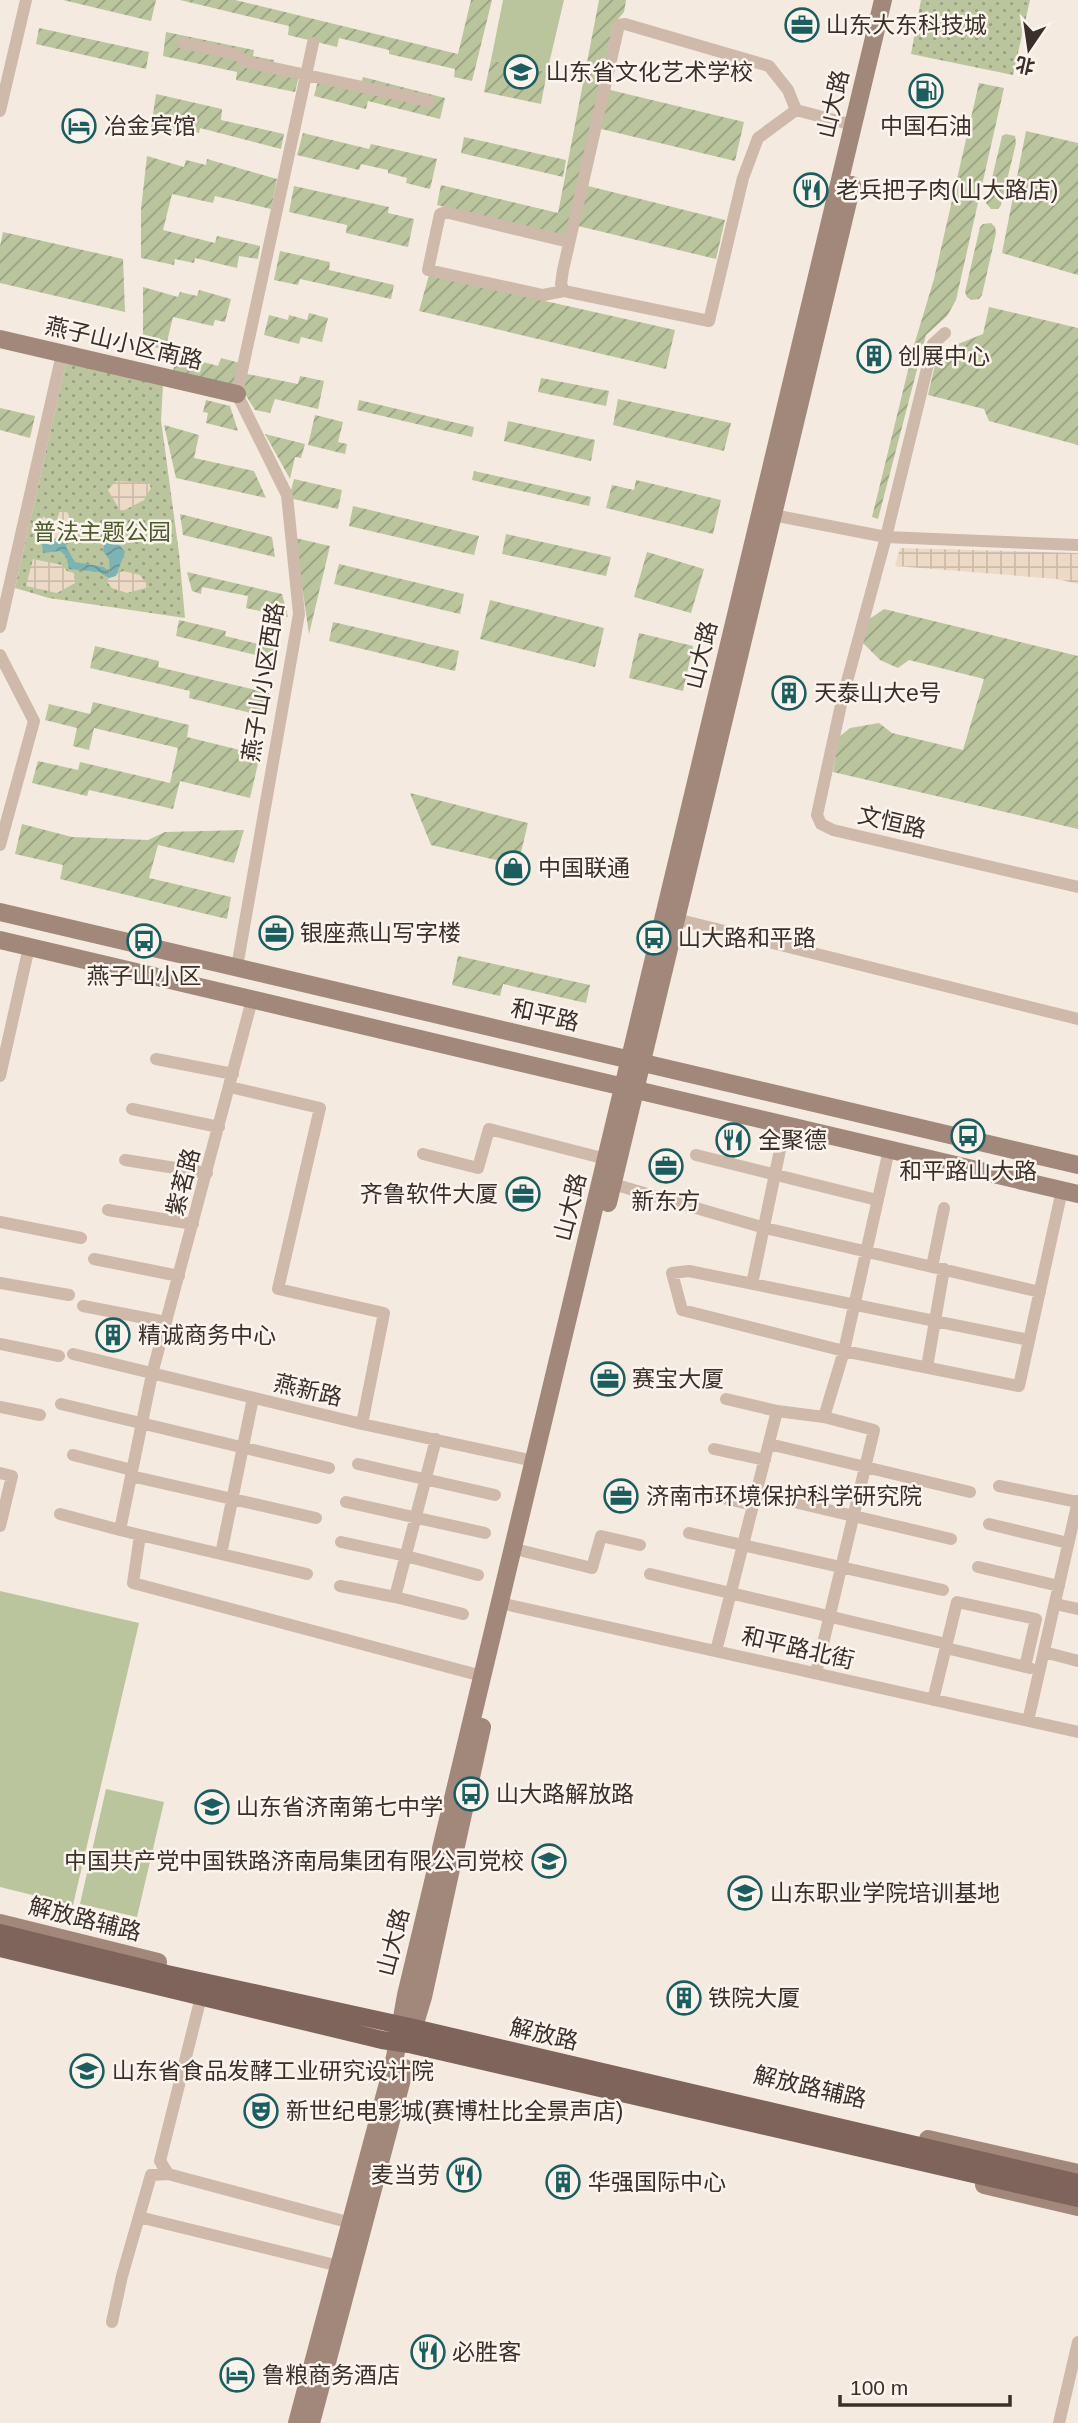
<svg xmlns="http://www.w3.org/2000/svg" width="1078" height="2423" viewBox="0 0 1078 2423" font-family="Helvetica,'Noto Sans SC',sans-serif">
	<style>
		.park { fill: url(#park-dots) }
		.garden { fill: url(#garden-furrows) }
		.pitch { fill: #bac59e }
		.plaza { fill: url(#plaza-grid) }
		.water { fill: url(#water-waves) }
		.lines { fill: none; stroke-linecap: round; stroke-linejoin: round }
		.street { stroke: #ceb9aa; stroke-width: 12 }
		.secondary { stroke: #a2877b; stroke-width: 18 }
		.primary { stroke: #7e645a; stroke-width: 18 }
		.labels { text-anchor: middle; stroke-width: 5; stroke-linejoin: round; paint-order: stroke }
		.poi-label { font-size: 23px; fill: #3b2f2a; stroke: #fbf4ed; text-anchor: start }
		.street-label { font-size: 23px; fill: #3b2f2a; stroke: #fbf4ed }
		.park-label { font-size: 23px; fill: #4c5b2c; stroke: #fbf4ed }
	</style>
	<defs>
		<pattern id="park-dots" width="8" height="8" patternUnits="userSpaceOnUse" patternTransform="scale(1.75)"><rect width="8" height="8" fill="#bac59e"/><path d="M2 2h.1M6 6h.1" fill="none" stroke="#98a081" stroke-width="1.8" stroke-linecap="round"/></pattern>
		<pattern id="garden-furrows" width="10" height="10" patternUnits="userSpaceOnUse" patternTransform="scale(1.75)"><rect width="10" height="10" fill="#bac59e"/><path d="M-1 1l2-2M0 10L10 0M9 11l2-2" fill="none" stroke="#98a081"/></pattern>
		<pattern id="plaza-grid" width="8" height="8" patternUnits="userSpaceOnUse" patternTransform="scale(1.75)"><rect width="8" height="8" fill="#eddac6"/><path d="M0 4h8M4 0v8" fill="none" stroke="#cba"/></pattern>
		<pattern id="water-waves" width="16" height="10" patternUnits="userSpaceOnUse" patternTransform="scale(1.75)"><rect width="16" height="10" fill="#7cb4b3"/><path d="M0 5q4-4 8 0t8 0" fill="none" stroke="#679392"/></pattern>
	</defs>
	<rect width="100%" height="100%" fill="#f4eadf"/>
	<path class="park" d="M921,0h109l-17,75 -102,-21z
		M66,363l97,22 -2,35 18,133 6,65 -136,-20 -34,-10z"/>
	<path class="garden" d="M63,0h93l-5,21z
		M180,0h55l223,54 13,-54h21l-20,81 -18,-4 1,-8 -66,-15v-4l-50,-12 -2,9 -49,-12 1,-9z
		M599,0h27l-2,12 -11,13 -45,211 -131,-31 4,-20 117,28z
		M39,28l110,24 -3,17 -110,-25z
		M166,32l88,18 -1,6 21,4 -1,5 27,7 -5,20 -59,-12 1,-8 -74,-16z
		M491,60l56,12 -6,32 -57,-12z
		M319,77l42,6 2,-6 82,21 -5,21 -72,-18 -2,8 -52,-13z
		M979,83l25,5 -48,212 -9,16 -21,19 -48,184 -6,-2 43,-175 19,-63z
		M606,89l138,33 -9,39 -138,-33z
		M156,94l66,15 -1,11 63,14 -3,15 -81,-21 -1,5 -18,-4 -2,7 -28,-8z
		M1026,131l52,12v132l-76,-22z
		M303,133l66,16 2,-5 66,15 -7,30 -24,-6 1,-5 -19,-5v-3l-27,-6 -2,6 -62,-15z
		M1006,134l9,2 1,7 -15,62 -3,4h-7l-5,-6 16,-67z
		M464,137l102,23 -3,17 -102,-24z
		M147,156l37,11 2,-7 20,5 1,-6 70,20 -6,30 -56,-13 -2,7 -41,-9 -9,36 52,13 2,-7 43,10 -2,13 -19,-3 -2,12 -42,-10 -1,5 -19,-4 -1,6 -33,-7v-49z
		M294,186l95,21 -1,6 26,6 -6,28 -62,-14 1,-8 -58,-13z
		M588,186l137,34 -9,39 -138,-33z
		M991,223l4,4 1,6 -14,62 -3,4 -8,1 -4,-3 -2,-5 15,-65 3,-3z
		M3,232l120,27 2,53 -125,-29v-37z
		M280,251l50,11 -1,8 65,15 -3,14 -91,-20 -2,6 -24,-5z
		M429,275l246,55 -9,39 -247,-58z
		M143,287l35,10 2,-5 17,4 2,-6 32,9 -6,23 -10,-2 -2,6 -40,-9 -8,33 -22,-6z
		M989,307l89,21v117l-89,-24 -5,-12 -56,-14 10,-43 45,-18z
		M309,313l19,5 -6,24 -21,-5 -2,7 -35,-9 5,-20 19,5 1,-5 18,5z
		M177,355l41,11 3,-8 19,5 -7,27 -61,-15z
		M247,374l51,10 2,-8 24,5 -6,28 -43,-10 -5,14 -15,-3 -12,-19z
		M541,378l68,13 -3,15 -68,-14z
		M618,399l113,24 -7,28 -111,-26z
		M206,400l24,6 8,25 -32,-8 2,-10 -5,-1z
		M359,400l115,27 -2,10 -115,-27z
		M0,408l35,8 -5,22 -30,-8z
		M315,415l28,7 -5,20 9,2 -2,10 -37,-9z
		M508,421l87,19 -4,21 -87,-20z
		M164,425l35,10 -5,23 60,13 12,27 -90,-20z
		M265,434l40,10 -4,14 -6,-1 -5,22z
		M474,471l117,26 -2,9 -117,-26z
		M294,479l48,11 -4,19 -49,-11z
		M636,480l85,20 -8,34 -107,-26 6,-23 22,5z
		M353,506l126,30 -5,19 -125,-29z
		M180,514l92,23 3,20 -92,-22z
		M506,534l105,23 -5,19 -104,-22z
		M295,538l35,8 -21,88z
		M647,552l57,17 -13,44 -57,-16z
		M339,564l125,30 -4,20 -126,-30z
		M187,572l95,22 6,23 -42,-9 2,-12 -46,-9 -1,7 -9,-3z
		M490,600l114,28 -9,39 -115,-28z
		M884,609l194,47v173l-245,-57 6,-35 11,-9 29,-5 13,10 71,17 21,-71 -75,-19 -11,8 -18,-8 -19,-19 4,-19z
		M179,620l47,11 -1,5 54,13 -2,11 -101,-24z
		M333,622l126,29 -4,20 -126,-30z
		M639,633l54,13 -10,45 -54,-13z
		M95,646l64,15 -1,6 111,26 -6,23 -74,-18 1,-7 -100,-23z
		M93,702l96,23 -2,12 73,18 -10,43 -70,-17 -7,28 -84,-19 -2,6 -55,-13 6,-22 40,9 2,-8 90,21 8,-35 -84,-20 -5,22 -16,-4 4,-18 -32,-8 4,-16 41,10z
		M410,793l118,30 -10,42 -87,-20z
		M22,824l50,13 76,3 17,-8 79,-2 -10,33 -76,-18 -9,33 82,19 -4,22 -167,-40 3,-14 -48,-11z
		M458,956l132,29 -4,18 -83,-19 -3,12 -48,-11z"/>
	<path class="pitch" d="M503,0h61l-17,72 -56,-12z
		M0,1591l139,32 -66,282 -73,-18z
		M106,1789l58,13 -27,115 -57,-13z"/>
	<path class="plaza" d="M116,481l33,2 2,5 -7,12 -23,12 -13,-22z
		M60,510l8,3 7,29 -8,-1 -3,-4 -14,7 -13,-1 6,-27 6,5 8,-1z
		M900,548l178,5v31l-21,-5 -162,-13z
		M33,559l29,6 5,6 7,2 1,10 -18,10 -31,-7z
		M123,571l17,4 9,12 -22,6 -15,-5 -5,-6 2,-4z"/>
	<path class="water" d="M58,536l6,1 3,4 -1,6 9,15 29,5 6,6 -1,-14 -6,-8 2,-11 10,-1 10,13 -9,24 -7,2 -10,-6 -30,-3 -3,-13 -6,-5 -17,2 -1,-9h8z"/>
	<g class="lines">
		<path class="street" d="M183,43l55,12 7,7 183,39
			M0,111l26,-111
			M569,242l-124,-30 -5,2 -12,56 115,25 21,-4 145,30 34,-143 15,-40 38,-28 57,15
			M564,291l-3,-7 2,-14 56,-245 6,-1 144,42 19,24 8,20
			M945,333l-12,11 -47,193 -44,163 -25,115 4,9 12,6 245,57
			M773,515l113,22 192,8
			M0,627l62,-273
			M0,655l34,66 -34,124
			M676,919l402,100
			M237,967l62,-353 -12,-119 -50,-101 76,-351
			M252,1000l-100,374 -32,156 20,5 -7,48 349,93
			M156,1059l77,15
			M0,1076l29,-129
			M230,1087l90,21 -42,181 106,24 -22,111
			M132,1109l87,18
			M423,1154l55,14 11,-39 117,30
			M696,1155l181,45
			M125,1160l82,13
			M613,1184l152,44 275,64
			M108,1210l85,14
			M0,1222l81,16
			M94,1259l85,17
			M0,1283l69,12
			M752,1284l33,-158
			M83,1306l83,16
			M1029,1340l-340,-69 -17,2 10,37 162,41 175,35 43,-196
			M0,1344l59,12
			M73,1354l289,70 172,37
			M927,1367l17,-98 -12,-2 12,-59
			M253,1398l-32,156 86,20
			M726,1399l51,12
			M61,1404l268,64
			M0,1407l40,8
			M769,1444l201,48
			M714,1449l51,11
			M73,1455l59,15
			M358,1464l137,31
			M0,1473l12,3 -12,50
			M131,1476l185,42
			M999,1486l79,16
			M693,1491l60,14
			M756,1493l195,46
			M346,1502l139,31
			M60,1514l60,16
			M989,1524l79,19
			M689,1533l254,57
			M140,1535l81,19
			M341,1542l65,14 72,19
			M523,1551l69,17 9,-32 39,9
			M978,1567l81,19
			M650,1574l296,70
			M340,1586l55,11 68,17
			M395,1597l41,-158
			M1055,1604l23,5
			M509,1605l569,127
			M946,1648l84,20
			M716,1651l61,-240 47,6
			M1044,1652l34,9
			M816,1673l58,-243 -50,-13 20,-66 45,-201
			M933,1700l24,-98 79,17 -11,48
			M1028,1721l50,-220
			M168,2174l-8,-13 41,-164
			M139,2217l200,49
			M112,2322l10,-46 29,-101 17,-1 183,49
			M1059,2423l19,-81"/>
		<path class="secondary" d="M0,339l237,55
			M0,912l1078,253
			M0,940l1078,254
			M608,1203l244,-1018
			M0,1923l158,39
			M410,2040l13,-43 59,-270
			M928,2139l150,34
			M984,2185l94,22
			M297,2423l98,-366 11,-62 477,-1995
			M311,2423l94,-355"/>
		<path class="primary" d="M0,1933l167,41 247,54 664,155
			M0,1948l382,92 27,4 669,154"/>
	</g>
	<defs>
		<symbol id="office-ring" viewBox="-11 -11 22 22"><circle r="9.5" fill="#fbf4ed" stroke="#1c5e60" stroke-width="1.5"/><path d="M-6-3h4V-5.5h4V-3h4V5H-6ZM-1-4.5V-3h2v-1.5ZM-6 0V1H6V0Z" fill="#1c5e60"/></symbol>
		<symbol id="school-ring" viewBox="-11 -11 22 22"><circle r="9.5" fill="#fbf4ed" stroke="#1c5e60" stroke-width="1.5"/><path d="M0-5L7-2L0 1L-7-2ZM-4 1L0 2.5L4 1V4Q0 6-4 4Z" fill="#1c5e60"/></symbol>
		<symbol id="fuel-ring" viewBox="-11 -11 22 22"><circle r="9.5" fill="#fbf4ed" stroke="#1c5e60" stroke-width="1.5"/><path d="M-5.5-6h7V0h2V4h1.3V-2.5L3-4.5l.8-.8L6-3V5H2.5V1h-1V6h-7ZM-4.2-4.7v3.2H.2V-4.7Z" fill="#1c5e60"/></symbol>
		<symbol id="hotel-ring" viewBox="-11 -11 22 22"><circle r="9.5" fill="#fbf4ed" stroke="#1c5e60" stroke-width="1.5"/><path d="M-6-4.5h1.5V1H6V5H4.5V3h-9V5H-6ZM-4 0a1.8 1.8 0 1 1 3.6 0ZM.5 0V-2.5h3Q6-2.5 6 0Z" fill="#1c5e60"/></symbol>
		<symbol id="restaurant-ring" viewBox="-11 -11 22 22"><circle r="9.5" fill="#fbf4ed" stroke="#1c5e60" stroke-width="1.5"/><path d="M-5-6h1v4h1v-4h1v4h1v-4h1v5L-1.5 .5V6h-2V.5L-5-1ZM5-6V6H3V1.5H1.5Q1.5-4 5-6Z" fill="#1c5e60"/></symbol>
		<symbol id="building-ring" viewBox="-11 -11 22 22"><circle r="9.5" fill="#fbf4ed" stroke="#1c5e60" stroke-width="1.5"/><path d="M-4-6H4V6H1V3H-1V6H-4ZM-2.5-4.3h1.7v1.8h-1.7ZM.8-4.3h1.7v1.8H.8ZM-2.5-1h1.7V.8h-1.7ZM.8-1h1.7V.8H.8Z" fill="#1c5e60"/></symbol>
		<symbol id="shop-ring" viewBox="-11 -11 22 22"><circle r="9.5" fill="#fbf4ed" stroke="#1c5e60" stroke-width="1.5"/><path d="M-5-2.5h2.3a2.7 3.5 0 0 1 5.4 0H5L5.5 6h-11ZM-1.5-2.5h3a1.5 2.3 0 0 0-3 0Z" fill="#1c5e60"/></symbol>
		<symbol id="bus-ring" viewBox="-11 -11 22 22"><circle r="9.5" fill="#fbf4ed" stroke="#1c5e60" stroke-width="1.5"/><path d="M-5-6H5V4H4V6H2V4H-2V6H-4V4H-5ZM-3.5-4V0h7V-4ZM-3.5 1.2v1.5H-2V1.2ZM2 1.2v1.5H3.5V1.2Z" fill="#1c5e60"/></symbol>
		<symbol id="university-ring" viewBox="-11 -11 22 22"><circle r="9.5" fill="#fbf4ed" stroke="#1c5e60" stroke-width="1.5"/><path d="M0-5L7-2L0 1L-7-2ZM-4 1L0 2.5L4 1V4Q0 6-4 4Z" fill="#1c5e60"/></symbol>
		<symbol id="theatre-ring" viewBox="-11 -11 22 22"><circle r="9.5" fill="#fbf4ed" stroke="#1c5e60" stroke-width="1.5"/><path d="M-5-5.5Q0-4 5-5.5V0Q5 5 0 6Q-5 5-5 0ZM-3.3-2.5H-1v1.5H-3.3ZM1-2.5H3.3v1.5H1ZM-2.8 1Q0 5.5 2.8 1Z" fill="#1c5e60"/></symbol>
	</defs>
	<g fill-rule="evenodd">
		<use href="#office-ring" x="783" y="6" width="38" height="38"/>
		<use href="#school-ring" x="502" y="53" width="38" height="38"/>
		<use href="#fuel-ring" x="907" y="72" width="38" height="38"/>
		<use href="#hotel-ring" x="60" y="107" width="38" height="38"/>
		<use href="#restaurant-ring" x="792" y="171" width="38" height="38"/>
		<use href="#building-ring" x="855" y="337" width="38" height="38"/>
		<use href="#building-ring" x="770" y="674" width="38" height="38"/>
		<use href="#shop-ring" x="494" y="849" width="38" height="38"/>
		<use href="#office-ring" x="257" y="914" width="38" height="38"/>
		<use href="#bus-ring" x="635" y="919" width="38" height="38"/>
		<use href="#bus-ring" x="125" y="922" width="38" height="38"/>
		<use href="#bus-ring" x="949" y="1117" width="38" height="38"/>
		<use href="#restaurant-ring" x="714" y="1121" width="38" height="38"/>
		<use href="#office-ring" x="647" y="1147" width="38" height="38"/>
		<use href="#office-ring" x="504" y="1175" width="38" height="38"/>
		<use href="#building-ring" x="94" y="1316" width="38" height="38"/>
		<use href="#office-ring" x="589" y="1360" width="38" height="38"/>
		<use href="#office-ring" x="602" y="1477" width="38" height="38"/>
		<use href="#bus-ring" x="452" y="1775" width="38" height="38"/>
		<use href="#school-ring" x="193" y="1788" width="38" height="38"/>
		<use href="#school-ring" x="530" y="1842" width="38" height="38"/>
		<use href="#university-ring" x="726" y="1874" width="38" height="38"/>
		<use href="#building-ring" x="665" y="1979" width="38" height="38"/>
		<use href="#university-ring" x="68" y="2052" width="38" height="38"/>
		<use href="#theatre-ring" x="242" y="2092" width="38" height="38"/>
		<use href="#restaurant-ring" x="445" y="2156" width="38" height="38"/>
		<use href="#building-ring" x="544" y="2163" width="38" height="38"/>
		<use href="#restaurant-ring" x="409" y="2333" width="38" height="38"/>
		<use href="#hotel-ring" x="218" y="2356" width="38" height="38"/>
	</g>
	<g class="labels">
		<g class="poi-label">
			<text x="826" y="33">山东大东科技城</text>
			<text x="546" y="80">山东省文化艺术学校</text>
			<text x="104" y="134">冶金宾馆</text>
			<text x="926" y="134" text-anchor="middle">中国石油</text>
			<text x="836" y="198">老兵把子肉(山大路店)</text>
			<text x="898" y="364">创展中心</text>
			<text x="814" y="701">天泰山大e号</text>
			<text x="538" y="876">中国联通</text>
			<text x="300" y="941">银座燕山写字楼</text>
			<text x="678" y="946">山大路和平路</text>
			<text x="144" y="984" text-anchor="middle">燕子山小区</text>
			<text x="758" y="1148">全聚德</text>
			<text x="968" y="1179" text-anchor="middle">和平路山大路</text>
			<text x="498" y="1202" text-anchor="end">齐鲁软件大厦</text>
			<text x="666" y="1209" text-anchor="middle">新东方</text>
			<text x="138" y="1343">精诚商务中心</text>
			<text x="632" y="1387">赛宝大厦</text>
			<text x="646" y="1504">济南市环境保护科学研究院</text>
			<text x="496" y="1802">山大路解放路</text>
			<text x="236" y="1815">山东省济南第七中学</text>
			<text x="524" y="1869" text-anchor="end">中国共产党中国铁路济南局集团有限公司党校</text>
			<text x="770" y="1901">山东职业学院培训基地</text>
			<text x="708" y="2006">铁院大厦</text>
			<text x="112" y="2079">山东省食品发酵工业研究设计院</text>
			<text x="286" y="2119">新世纪电影城(赛博杜比全景声店)</text>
			<text x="440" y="2183" text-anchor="end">麦当劳</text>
			<text x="588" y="2190">华强国际中心</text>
			<text x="452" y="2360">必胜客</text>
			<text x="262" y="2383">鲁粮商务酒店</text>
		</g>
		<g class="street-label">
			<text transform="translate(833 104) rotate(-77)" y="8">山大路</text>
			<text transform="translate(124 343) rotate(13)" y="8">燕子山小区南路</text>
			<text transform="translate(701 655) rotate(-76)" y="8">山大路</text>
			<text transform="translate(263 682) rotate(-81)" y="8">燕子山小区西路</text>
			<text transform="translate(892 822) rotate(13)" y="8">文恒路</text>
			<text transform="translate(545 1015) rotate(13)" y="8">和平路</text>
			<text transform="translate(183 1182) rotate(-75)" y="8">紫茗路</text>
			<text transform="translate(570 1207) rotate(-76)" y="8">山大路</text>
			<text transform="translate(308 1390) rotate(13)" y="8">燕新路</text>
			<text transform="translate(798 1648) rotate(13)" y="8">和平路北街</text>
			<text transform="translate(85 1919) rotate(14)" y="8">解放路辅路</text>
			<text transform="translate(393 1942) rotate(-76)" y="8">山大路</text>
			<text transform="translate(544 2034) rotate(13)" y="8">解放路</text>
			<text transform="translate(810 2087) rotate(13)" y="8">解放路辅路</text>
		</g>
		<g class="park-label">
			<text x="102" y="540">普法主题公园</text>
		</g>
	</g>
	<g transform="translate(1029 49) rotate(193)" stroke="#fbf4ed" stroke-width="5" paint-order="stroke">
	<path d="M0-5L12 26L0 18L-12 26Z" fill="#3b2f2a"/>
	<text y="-10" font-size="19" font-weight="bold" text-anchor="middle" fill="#3b2f2a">北</text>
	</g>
	<path d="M840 2395v10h170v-10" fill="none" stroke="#3b2f2a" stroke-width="3.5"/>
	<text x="850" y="2395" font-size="21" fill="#3b2f2a" stroke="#fbf4ed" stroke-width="5" paint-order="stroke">100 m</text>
</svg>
